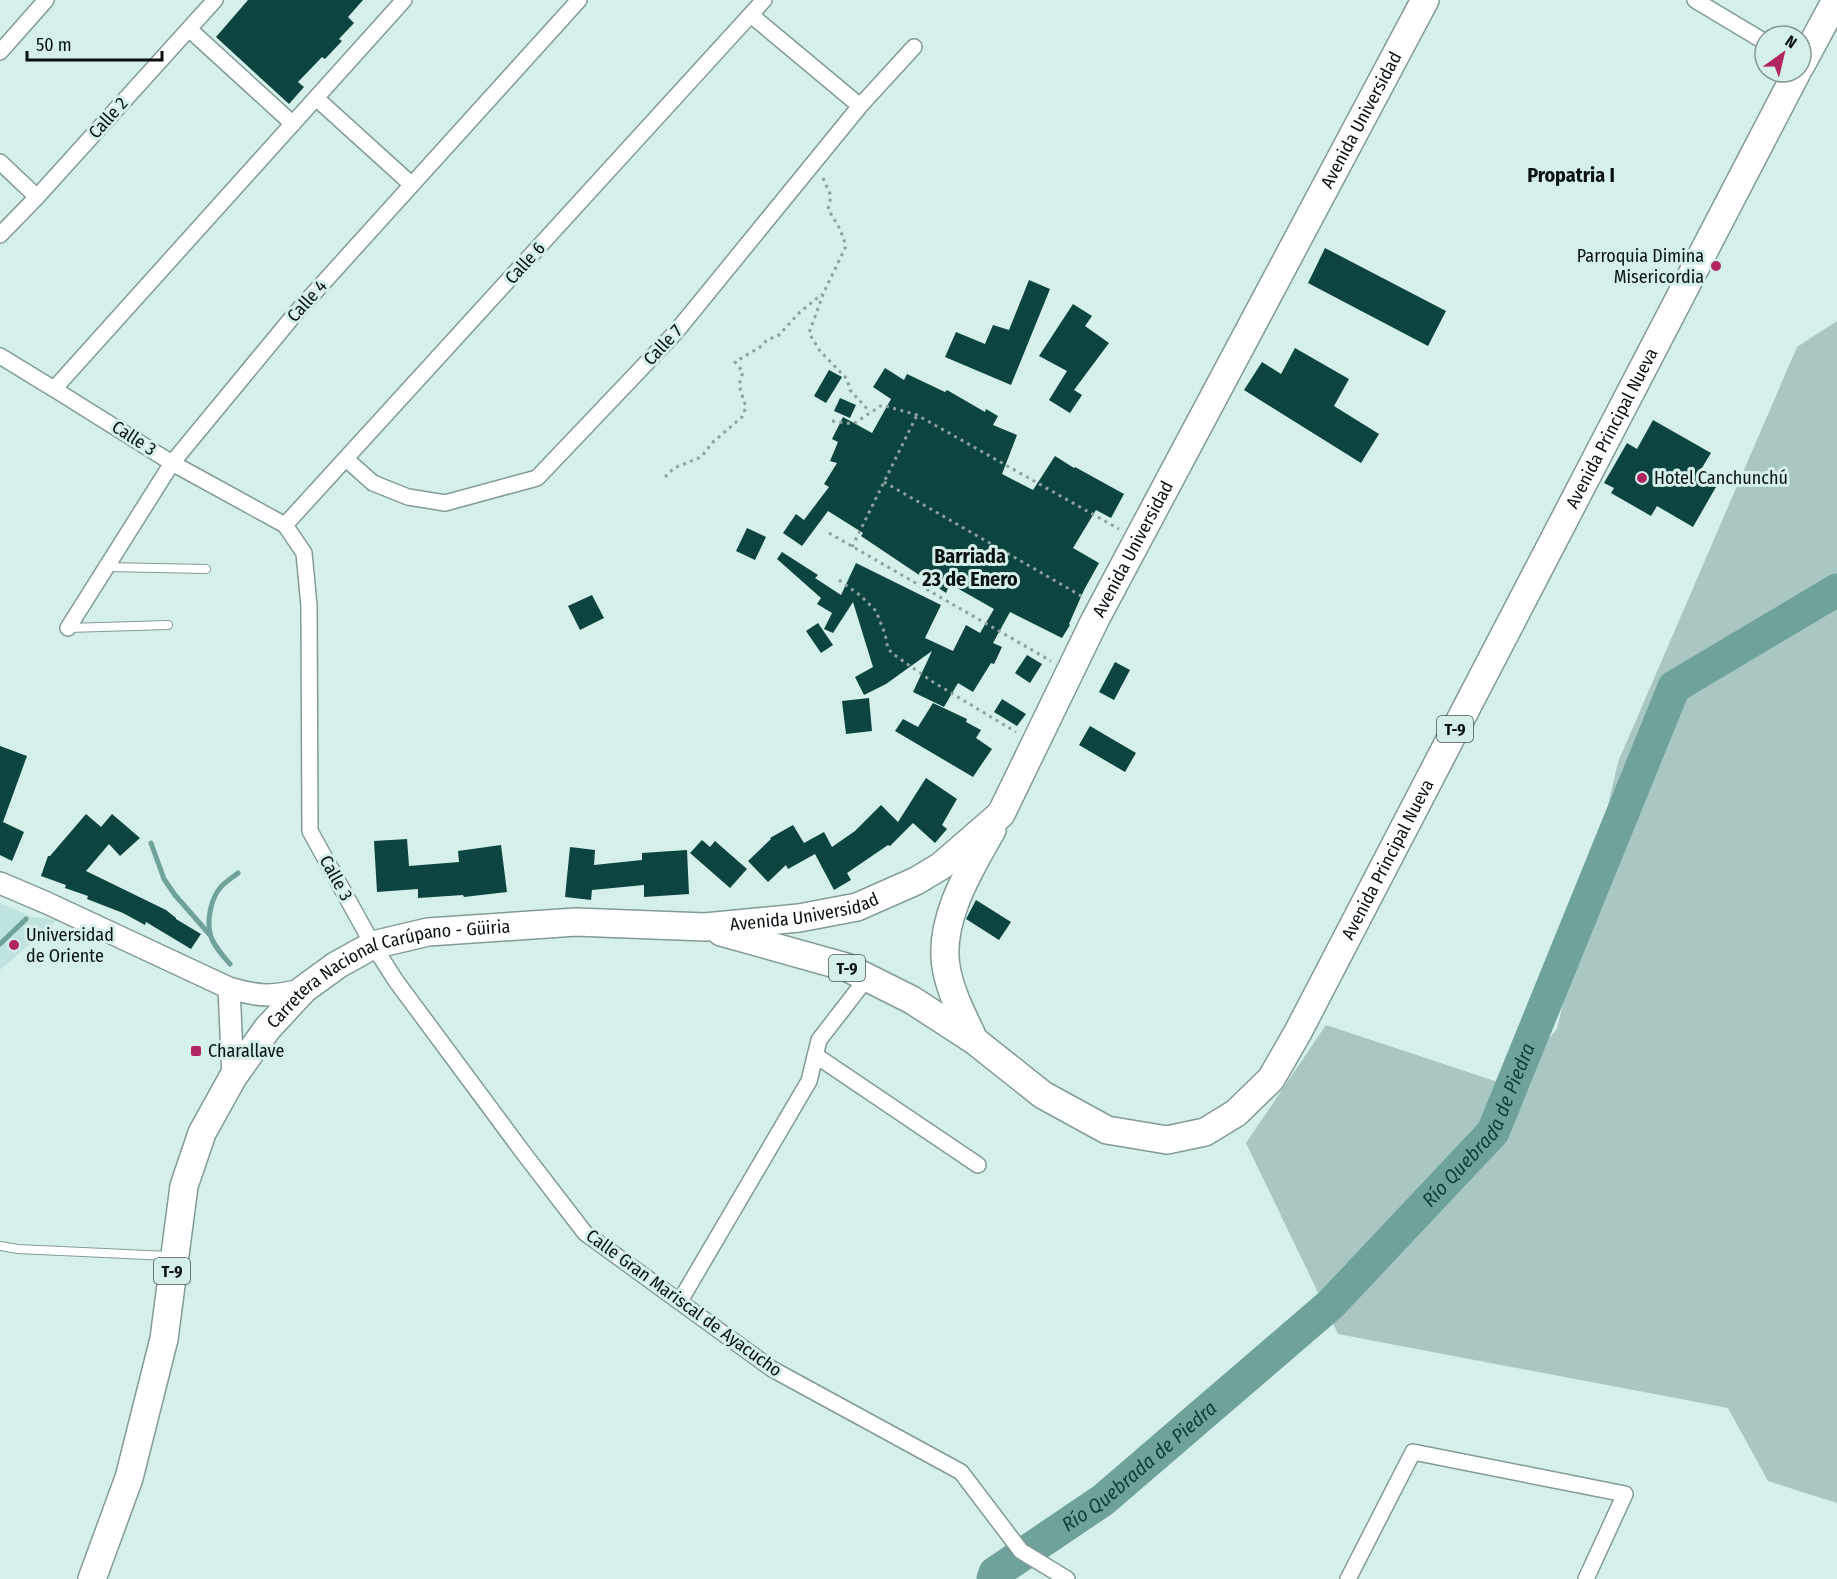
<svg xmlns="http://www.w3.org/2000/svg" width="1837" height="1579" viewBox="0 0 1837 1579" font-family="'Fira Sans Condensed',sans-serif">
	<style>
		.built { fill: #bfe3de }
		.green { fill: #a8c7c2 }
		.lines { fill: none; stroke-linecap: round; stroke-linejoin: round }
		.stream { stroke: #6ea29b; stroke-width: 5 }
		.river { stroke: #6ea29b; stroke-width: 33 }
		.building { fill: #0c453f }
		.lane-casing { stroke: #829b97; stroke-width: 10 }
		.street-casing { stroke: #829b97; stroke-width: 18 }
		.secondary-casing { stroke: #829b97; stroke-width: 24 }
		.highway-casing { stroke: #829b97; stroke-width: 30 }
		.path { stroke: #8da19e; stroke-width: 3; stroke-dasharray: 3 4.5; stroke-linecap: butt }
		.lane { stroke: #fff; stroke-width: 8 }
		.street { stroke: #fff; stroke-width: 15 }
		.secondary { stroke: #fff; stroke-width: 21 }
		.highway { stroke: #fff; stroke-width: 27 }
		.poi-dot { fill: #b12560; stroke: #d5efeb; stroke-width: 2 }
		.labels { text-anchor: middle; stroke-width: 6; stroke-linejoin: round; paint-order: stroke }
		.shield { fill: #d5efeb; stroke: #465452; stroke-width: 1.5 }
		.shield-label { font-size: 16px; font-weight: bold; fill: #091211 }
		.street-label { font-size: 18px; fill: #091211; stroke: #d5efeb }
		.poi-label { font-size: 18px; fill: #091211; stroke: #d5efeb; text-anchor: start }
		.neighbourhood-label { font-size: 20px; font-weight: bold; fill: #091211; stroke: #d5efeb }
		.water-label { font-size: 20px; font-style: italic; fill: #0d3f3a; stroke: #d5efeb }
	</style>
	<rect width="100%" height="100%" fill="#d5efeb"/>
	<path class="built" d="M0,903l32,14 25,3 -57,50z"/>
	<path class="green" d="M1837,321v1182l-69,-22 -40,-73 -390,-74 -92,-191 80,-118 181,60 50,-56 61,-267 179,-415z"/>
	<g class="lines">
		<path class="stream" d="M151,843l13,36 11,16 35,40
			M0,944l26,-25
			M230,964c-7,-8 -18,-20 -20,-31 -3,-14 1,-34 10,-45 5,-6 12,-10 18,-15"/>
		<path class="river" id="s1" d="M993,1579l2,-6 108,-73 228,-196 162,-172 181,-445 163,-97"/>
	</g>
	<path class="building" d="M248,0h115l-15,17 6,6 -15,16 3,2 -17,18 -3,-2 -24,25 6,5 -15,17 -73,-67z
		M1325,248l121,63 -18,35 -120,-63z
		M1029,280l21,9 -39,96 -66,-28 11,-25 29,12 8,-19 16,5z
		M1073,304l19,12 -7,10 24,17 -35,47 8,5 -12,18 -21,-13 18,-29 -28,-15z
		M1295,348l54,31 -15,27 45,28 -18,29 -117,-73 18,-28 19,12z
		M885,368l19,12 3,-6 38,18 2,-2 38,22 1,-3 12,7 -5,9 24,10 -15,39 31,16 22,-34 19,12 1,-1 49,27 -13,24 -15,-8 -23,38 26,15 -15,27 -15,34 1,1 -8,13 -52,-26 -17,31 9,4 -8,17 -3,-1 -18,29 -15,-9 -14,24 -31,-15 19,-41 -46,33 -22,11 -9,-18 18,-10 -20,-65 -20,31 -9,-4 8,-16 -15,-9 4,-6 -44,-39 5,-7 36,23 -3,3 26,17 15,-32 85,42 -16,33 28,13 13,-26 14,8 14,-24 -44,-25 -4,9 -85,-57 2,-3 -35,-22 -26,35 -19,-13 13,-19 8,6 25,-33 -5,-3 13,-21 -7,-2 8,-19 -6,-3 11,-22 29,16 19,-34 -18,-12z
		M829,370l13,7 -16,26 -12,-7z
		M840,398l16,7 -6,13 -16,-7z
		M1653,420l58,33 -14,23 19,11 -23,40 -36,-21 -6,10 -40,-23 3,-5 -10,-5 23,-40 10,6z
		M747,528l19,9 -11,23 -19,-9z
		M592,595l12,23 -24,12 -12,-24z
		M818,623l15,22 -12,8 -15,-22z
		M1027,655l15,9 -12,19 -15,-10z
		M1115,662l15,8 -16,30 -15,-8z
		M869,698l3,33 -26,3 -4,-33z
		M1002,699l24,15 -9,12 -23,-14z
		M933,703l34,16 -1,3 15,8 -5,8 16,11 -19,28 -78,-46 8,-12 15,8z
		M1090,726l46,27 -11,19 -46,-27z
		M0,746l27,10 -24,66 21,10 -12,29 -12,-6z
		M926,778l31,21 -15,26 5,4 -12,14 -22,-20 -23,23 -2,-1 -41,28 4,7 -17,10 -19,-36 -27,15 -2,-4 -18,17 -20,-21 23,-22 -1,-1 23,-13 11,18 20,-11 8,15 23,-16 26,-26 17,17z
		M86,814l15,13 11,-13 28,24 -20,18 -11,-12 -23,27 80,39 10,8v1l25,15 -10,15 -45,-27 -1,3 -22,-12 -36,-14 1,-3 -23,-8 1,-3 -25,-9 7,-20h2z
		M407,839l2,27 50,-4 -1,-11 43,-6 6,47 -43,5 -1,-2 -45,3v-9l-41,3 -3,-51z
		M702,840l8,7 5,-6 32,28 -17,19 -40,-35z
		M570,847l25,3 -1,15 48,-5v-7l45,-3 2,44 -45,3v-12l-52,5 -1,10 -26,-3z
		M976,900l35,22 -12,18 -33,-21z"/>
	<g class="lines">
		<defs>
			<path id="lane" d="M107,567l99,2
				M68,628l100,-3
				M0,1246l18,3 151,7"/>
			<path id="street" d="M404,0l-350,389 118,74 113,62 19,28 5,53 1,225 63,114 23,36 129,174 60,78 187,136 189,103 60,79 46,28
				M1695,0l70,42
				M751,15l109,91
				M189,29l104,95
				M0,52l46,-52
				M316,98l96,87
				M0,162l37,35
				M0,235l37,-38 178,-197
				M0,356l54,33
				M346,459l27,24 35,14 37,6 92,-25 138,-145 185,-227 54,-59
				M285,525l479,-525
				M68,628l104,-165 123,-149 284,-314
				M815,1055l163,110
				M680,1301l129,-220 10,-41 48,-62
				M1348,1579l65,-127 212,42 -39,85"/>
			<path id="secondary" d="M0,883l47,20 182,85c31,9 44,9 75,1
				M229,988l4,89"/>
			<g id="highway">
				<path d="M1801,65l35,-65"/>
				<path id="s2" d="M721,932l125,35 66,33 63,41 68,54 64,35 60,10 38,-8 31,-19 35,-34 27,-47 499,-960"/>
				<path d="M974,1040c-10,-22 -22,-44 -27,-68 -11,-48 22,-102 45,-142"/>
				<path id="s3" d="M92,1579l37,-101 35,-139 20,-153 18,-53 31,-56 34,-48 37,-40 33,-24 36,-20 55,-13 148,-10 129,5 94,-9 58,-11 59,-26 25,-15 60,-52 94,-194 330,-620"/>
			</g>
		</defs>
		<use href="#lane" class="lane-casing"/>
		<use href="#street" class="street-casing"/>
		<use href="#secondary" class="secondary-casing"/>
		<use href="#highway" class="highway-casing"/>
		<path class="path" d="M823,178l8,18 -3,13 12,20 6,17 -22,46 -15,41 11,18 27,28 3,11 20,22
			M832,421l21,3 29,-19 35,10 202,114
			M665,477l9,-9 27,-11 12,-15 29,-25 4,-10 -7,-22 4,-13 -8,-10 25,-15 7,-7 12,-5 20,-22 23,-19
			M884,482l199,115
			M829,533l222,128
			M852,547l65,-132
			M839,580l22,16 15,15 9,23 3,15 8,7 37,26 83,50"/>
		<use href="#lane" class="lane"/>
		<use href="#street" class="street"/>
		<use href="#secondary" class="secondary"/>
		<use href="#highway" class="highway"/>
	</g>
	<g class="poi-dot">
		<circle cx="1716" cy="266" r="6"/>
		<circle cx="1642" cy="478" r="6"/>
		<circle cx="14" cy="945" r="6"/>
		<rect x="190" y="1045" width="12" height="12" rx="3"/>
	</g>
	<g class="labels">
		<g class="shield">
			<rect x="1437" y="716" width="36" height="26" rx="4.5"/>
			<rect x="829" y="955" width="36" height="26" rx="4.5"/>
			<rect x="154" y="1258" width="36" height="26" rx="4.5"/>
		</g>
		<g class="shield-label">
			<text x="1455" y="735">T-9</text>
			<text x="847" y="974">T-9</text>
			<text x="172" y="1277">T-9</text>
		</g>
		<g class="street-label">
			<text transform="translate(108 118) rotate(-48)" y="6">Calle 2</text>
			<text dy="6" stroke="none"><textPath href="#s3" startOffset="2163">Avenida Universidad</textPath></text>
			<text transform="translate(525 263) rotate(-48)" y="6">Calle 6</text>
			<text transform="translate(307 301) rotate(-48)" y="6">Calle 4</text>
			<text transform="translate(663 345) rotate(-47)" y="6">Calle 7</text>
			<text dy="6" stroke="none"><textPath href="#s2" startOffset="1358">Avenida Principal Nueva</textPath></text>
			<text transform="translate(134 438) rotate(33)" y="6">Calle 3</text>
			<text dy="6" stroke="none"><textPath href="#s3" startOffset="1677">Avenida Universidad</textPath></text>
			<text dy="6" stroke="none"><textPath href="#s2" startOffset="872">Avenida Principal Nueva</textPath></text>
			<text transform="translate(336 878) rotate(61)" y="6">Calle 3</text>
			<text dy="6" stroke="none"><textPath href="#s3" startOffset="1155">Avenida Universidad</textPath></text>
			<text dy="6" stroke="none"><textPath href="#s3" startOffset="724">Carretera Nacional Carúpano - Güiria</textPath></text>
			<text transform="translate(684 1303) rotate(36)" y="6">Calle Gran Mariscal de Ayacucho</text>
		</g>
		<g class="poi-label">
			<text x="1704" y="262" text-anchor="end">Parroquia Dimina<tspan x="1704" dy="21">Misericordia</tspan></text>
			<text x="1654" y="484">Hotel Canchunchú</text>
			<text x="26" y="941">Universidad<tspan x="26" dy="21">de Oriente</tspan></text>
			<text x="208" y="1057">Charallave</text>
		</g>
		<g class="neighbourhood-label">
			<text x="1571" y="182">Propatria I</text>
			<text x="970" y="563">Barriada<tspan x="970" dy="23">23 de Enero</tspan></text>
		</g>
		<g class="water-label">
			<text dy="7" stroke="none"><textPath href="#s1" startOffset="672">Río Quebrada de Piedra</textPath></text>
			<text dy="7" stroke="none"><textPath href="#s1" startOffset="186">Río Quebrada de Piedra</textPath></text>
		</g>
	</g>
	<g transform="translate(1783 54) rotate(34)"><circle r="28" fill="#d5efeb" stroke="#839794" stroke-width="1.5"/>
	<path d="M0-4.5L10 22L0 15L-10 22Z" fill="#b12560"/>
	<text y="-9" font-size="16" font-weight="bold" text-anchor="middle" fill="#091211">N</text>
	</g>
	<path d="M27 51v9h135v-9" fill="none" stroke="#091211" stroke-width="3"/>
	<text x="36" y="51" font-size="18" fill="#091211" stroke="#d5efeb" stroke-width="4.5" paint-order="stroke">50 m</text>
</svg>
